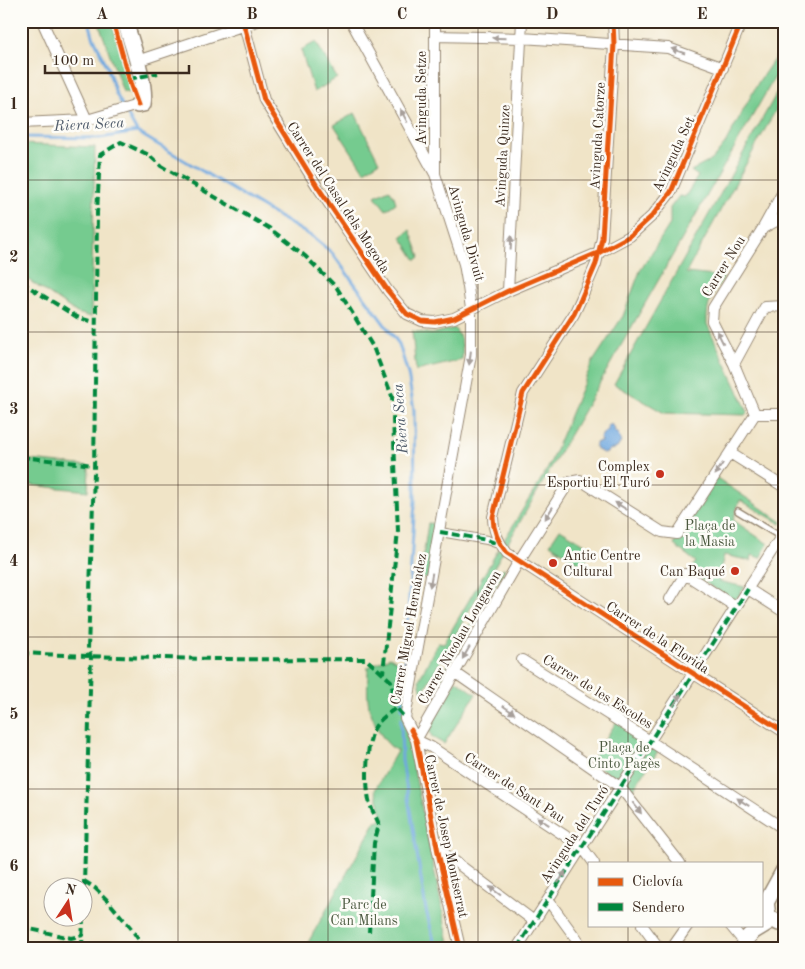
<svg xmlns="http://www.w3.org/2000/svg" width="805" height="969" viewBox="0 0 805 969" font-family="'Old Standard TT',serif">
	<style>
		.green { fill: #75cb8f; stroke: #587a56 }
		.water { fill: #6fa8df; stroke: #55697e }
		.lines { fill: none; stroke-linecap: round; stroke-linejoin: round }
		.stream { stroke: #6fa8df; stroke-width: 3 }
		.service-casing { stroke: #968772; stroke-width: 8 }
		.pedestrian-casing { stroke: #968772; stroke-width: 10 }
		.minor-casing { stroke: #968772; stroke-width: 12 }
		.secondary-casing { stroke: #968772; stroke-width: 18 }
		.service { stroke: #fff; stroke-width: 5 }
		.pedestrian { stroke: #fff; stroke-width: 8 }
		.minor { stroke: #fff; stroke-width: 10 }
		.secondary { stroke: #fff; stroke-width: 15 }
		.quiet { stroke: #00873e; stroke-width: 4; stroke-dasharray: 8 4; stroke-linecap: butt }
		.cycleway-casing { stroke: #fdfcf7; stroke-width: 8 }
		.cycleway { stroke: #e8590c; stroke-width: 5 }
		.oneway { fill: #a79f9a }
		.grid { fill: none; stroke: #3b2a1e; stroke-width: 1; stroke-opacity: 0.55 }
		.poi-dot { fill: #c8321e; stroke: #fdfcf7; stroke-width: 2 }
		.labels { text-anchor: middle; stroke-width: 5; stroke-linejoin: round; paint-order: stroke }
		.street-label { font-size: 14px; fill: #3b2a1e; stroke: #fdfcf7 }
		.poi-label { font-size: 14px; fill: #3b2a1e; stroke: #fdfcf7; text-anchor: end }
		.park-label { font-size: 14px; fill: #4c5a40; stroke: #fdfcf7 }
		.water-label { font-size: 15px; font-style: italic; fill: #505c6b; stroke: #fdfcf7 }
		.neatline { fill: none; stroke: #3b2a1e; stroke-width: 2 }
		.grid-label { font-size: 16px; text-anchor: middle; font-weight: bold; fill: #3b2a1e }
	</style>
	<rect width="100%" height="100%" fill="#fdfcf7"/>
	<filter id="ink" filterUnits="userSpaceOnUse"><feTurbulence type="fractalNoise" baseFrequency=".02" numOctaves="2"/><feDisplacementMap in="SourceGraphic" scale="10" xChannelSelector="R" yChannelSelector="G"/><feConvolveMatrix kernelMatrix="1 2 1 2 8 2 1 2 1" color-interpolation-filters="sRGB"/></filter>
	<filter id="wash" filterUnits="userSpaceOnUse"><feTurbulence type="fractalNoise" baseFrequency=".0096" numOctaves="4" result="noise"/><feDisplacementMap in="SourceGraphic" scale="20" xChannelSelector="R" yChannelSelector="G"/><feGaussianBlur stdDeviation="1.12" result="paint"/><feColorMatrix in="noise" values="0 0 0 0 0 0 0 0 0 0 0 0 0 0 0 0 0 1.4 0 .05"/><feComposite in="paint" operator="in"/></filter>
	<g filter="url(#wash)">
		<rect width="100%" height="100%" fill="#f0e4c7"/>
		<path class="green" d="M98,21h14l20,72 -9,-1z
			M316,42l21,36 -23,14 -13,-42z
			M784,45v16l-362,632 -3,-13 19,-38 6,1 57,-98 47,-77 44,-105 31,-47 17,-45 30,-47v-16l9,-12 6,1 13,-21 -7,-5 21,-11 13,-16 34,-63z
			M784,80v15l-98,178 38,4c-11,17 -18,26 -17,47l41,88 -3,3 -81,-2 -50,-29z
			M355,113l24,49 -15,9 -30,-46z
			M21,144l74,3 -4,170 -14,-4 -56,-38z
			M389,189l5,7 2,7 -10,7 -11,-14z
			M410,230l10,27 -4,3 -15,-23z
			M454,328c9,11 9,19 8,32l-46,11 -4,-40 20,3z
			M21,459l68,7 -1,25 -67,-7z
			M714,476l68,46 -1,2 -41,-24 -7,20 35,24 -8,14 -8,-3 -1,6 -27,-6 -6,26 27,6 -11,15 -45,-31 7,-9 -22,-17z
			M428,523l10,1 -10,55 -8,-2z
			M560,529l33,20 -11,16 -32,-21z
			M503,568l2,1 -74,131 -2,-2z
			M390,657l20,13 -6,50 46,228h-145l71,-127 8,-2 -9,-29 22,-39c-14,-8 -22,-26 -27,-41 -4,-13 -2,-30 -2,-43z
			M456,680l20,14 -32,50 -12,-7 -3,-8z
			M617,721l43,28 -28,42 -41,-30z"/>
		<path class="water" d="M611,424l4,5 -1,2 4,3 3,8 -4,6 -8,2 -2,3h-4l-7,-4 -1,-3 2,-4h4l-1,-4 5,-7h3l-1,-5z"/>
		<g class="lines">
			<path class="stream" d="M89,21l4,15 14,30 9,28 21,38
				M21,137l79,1 37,-6 177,106 18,15 67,91 9,30 6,36 1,90 -13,210
				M401,719l1,41 24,150 10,38"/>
		</g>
	</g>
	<g filter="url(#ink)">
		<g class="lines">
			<defs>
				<path id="service" d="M738,511l43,26"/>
				<path id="pedestrian" d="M440,532l47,8 14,5"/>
				<path id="minor" d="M42,21l45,99
					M243,21l21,79 53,86 71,105 19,23 15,7 13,1 19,-4 54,-27 92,-39 30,-16 22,-20 19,-24 71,-171
					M351,21l84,153 29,90 4,23 3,22v46l-66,363 11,22 23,117 21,91
					M435,21v152
					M613,21l1,23 -12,194 -6,26 -15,35 -7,15 -51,79 -30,124c0,14 5,25 14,36l277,179
					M435,36l87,2 146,10 55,20
					M137,61l120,-40
					M21,123l66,-3 51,-15
					M763,228l21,-11
					M508,291l14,-270
					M734,364l31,-57 19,-1
					M755,414l-21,-50 -22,-43 1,-13 50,-80 21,-38
					M755,414h29
					M730,453l54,34
					M748,589l36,23
					M670,599l15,-25 51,33
					M522,660l128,81 134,88
					M454,672l166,115 60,76
					M437,848l97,73
					M594,863l-12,-16 -151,-100 -15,-7 103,-179 50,-79 11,-2 82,52 15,2 78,-120
					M548,900l35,48
					M642,925l17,23
					M730,925l14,17
					M517,948l267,-416
					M672,948l16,-23"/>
				<path id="secondary" d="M125,21c6,21 22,63 18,83l-5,1
					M766,901l2,16 11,6 5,-1
					M761,912l23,-42
					M747,938l7,-7 18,-11"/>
			</defs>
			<use href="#service" class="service-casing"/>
			<use href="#pedestrian" class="pedestrian-casing"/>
			<use href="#minor" class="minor-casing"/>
			<use href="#secondary" class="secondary-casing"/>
			<use href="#service" class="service"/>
			<use href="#pedestrian" class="pedestrian"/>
			<use href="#minor" class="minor"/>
			<use href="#secondary" class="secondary"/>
			<path class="quiet" d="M129,79l29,-6
				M21,282l56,35 19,6
				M21,457l73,8
				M440,532l47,8 13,5
				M21,653c115,6 230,7 345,6l25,22 5,27 9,10
				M84,881l11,7 12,12 24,28 13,20
				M21,927l50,11 12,-3
				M369,932l5,-89 5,-18c-2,-7 -7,-14 -9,-21 -5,-16 -4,-63 5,-77 5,-8 14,-14 21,-19
				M82,948l9,-291 -3,-8 6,-176 3,-260 3,-58 21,-13 28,13 12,11 108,62 36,28 32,32 36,59 19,49 6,135 -15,142
				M517,948l231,-359"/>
			<defs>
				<path id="cycleway" d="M113,21l18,65 7,19
					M243,21l21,79 53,86 71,105 19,23 15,7 13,1 19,-4 54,-27 92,-39 30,-16 22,-20 19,-24 71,-171
					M613,21l1,23 -12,194 -6,26 -15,35 -7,15 -51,79 -30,124c0,14 5,25 14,36l277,179
					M411,730l5,10 23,117 21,91"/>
			</defs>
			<use href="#cycleway" class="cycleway-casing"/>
			<use href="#cycleway" class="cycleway"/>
		</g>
		<defs><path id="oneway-solid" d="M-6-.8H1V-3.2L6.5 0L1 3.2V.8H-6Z" transform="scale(1.25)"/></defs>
		<g class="oneway">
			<use href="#oneway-solid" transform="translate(499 38) rotate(-179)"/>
			<use href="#oneway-solid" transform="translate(678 51) rotate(-161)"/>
			<use href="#oneway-solid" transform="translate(404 116) rotate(-118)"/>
			<use href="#oneway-solid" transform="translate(511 243) rotate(-87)"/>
			<use href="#oneway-solid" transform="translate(720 337) rotate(-117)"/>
			<use href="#oneway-solid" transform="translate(470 358) rotate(97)"/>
			<use href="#oneway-solid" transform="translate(719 469) rotate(123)"/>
			<use href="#oneway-solid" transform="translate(621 506) rotate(-148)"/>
			<use href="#oneway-solid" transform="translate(549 513) rotate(122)"/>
			<use href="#oneway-solid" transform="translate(431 580) rotate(100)"/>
			<use href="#oneway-solid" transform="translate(466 653) rotate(120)"/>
			<use href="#oneway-solid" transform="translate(677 700) rotate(-57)"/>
			<use href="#oneway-solid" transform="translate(509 710) rotate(35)"/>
			<use href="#oneway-solid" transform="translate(743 802) rotate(-147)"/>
			<use href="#oneway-solid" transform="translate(637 808) rotate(52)"/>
			<use href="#oneway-solid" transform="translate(543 821) rotate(-147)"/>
			<use href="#oneway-solid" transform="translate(562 877) rotate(-57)"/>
			<use href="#oneway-solid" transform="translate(495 891) rotate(-143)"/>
		</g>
	</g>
	<path class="grid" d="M178,21v927M328,21v927M478,21v927M628,21v842M21,180h763M21,332h763M21,485h763M21,637h763M21,789h763M628,925v23"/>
	<g class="poi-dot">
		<circle cx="660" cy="474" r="5"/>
		<circle cx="553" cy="563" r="5"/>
		<circle cx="735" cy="571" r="5"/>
	</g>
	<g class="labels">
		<g class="street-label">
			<text transform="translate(421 98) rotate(-90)" y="5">Avinguda Setze</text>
			<text transform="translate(597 136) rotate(-87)" y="5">Avinguda Catorze</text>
			<text transform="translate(673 154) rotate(-65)" y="5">Avinguda Set</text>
			<text transform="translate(502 156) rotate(-87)" y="5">Avinguda Quinze</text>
			<text transform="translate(339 197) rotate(57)" y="5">Carrer del Casal dels Mogoda</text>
			<text transform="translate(467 233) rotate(74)" y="5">Avinguda Divuit</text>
			<text transform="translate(723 266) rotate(-58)" y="5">Carrer Nou</text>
			<text transform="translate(408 629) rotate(-80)" y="5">Carrer Miguel Hernández</text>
			<text transform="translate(459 637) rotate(-60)" y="5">Carrer Nicolau Longaron</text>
			<text transform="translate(658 637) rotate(33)" y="5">Carrer de la Florida</text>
			<text transform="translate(598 691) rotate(32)" y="5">Carrer de les Escoles</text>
			<text transform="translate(515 787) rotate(33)" y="5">Carrer de Sant Pau</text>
			<text transform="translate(574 834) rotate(-57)" y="5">Avinguda del Turó</text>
			<text transform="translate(447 836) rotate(78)" y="5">Carrer de Josep Montserrat</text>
		</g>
		<g class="poi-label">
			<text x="650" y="471">Complex<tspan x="650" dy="16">Esportiu El Turó</tspan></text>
			<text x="563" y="560" text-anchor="start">Antic Centre<tspan x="563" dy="16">Cultural</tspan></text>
			<text x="725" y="576">Can Baqué</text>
		</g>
		<g class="park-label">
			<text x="710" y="530">Plaça de<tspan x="710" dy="16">la Masia</tspan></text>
			<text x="624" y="752">Plaça de<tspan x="624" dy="16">Cinto Pagès</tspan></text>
			<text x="364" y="909">Parc de<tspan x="364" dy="16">Can Milans</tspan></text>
		</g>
		<g class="water-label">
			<text transform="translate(89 124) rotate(-3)" y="5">Riera Seca</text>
			<text transform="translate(400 419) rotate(-94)" y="5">Riera Seca</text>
		</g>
	</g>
	<rect width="805" height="969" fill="none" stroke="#fdfcf7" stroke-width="55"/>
	<rect x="588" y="862" width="175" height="65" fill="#fdfcf7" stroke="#afa8a0"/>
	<rect x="598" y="878" width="25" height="8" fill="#e8590c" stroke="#afa8a0"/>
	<text x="632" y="886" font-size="15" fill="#3b2a1e">Ciclovía</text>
	<rect x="598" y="903" width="25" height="8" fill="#00873e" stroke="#afa8a0"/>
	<text x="632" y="912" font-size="15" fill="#3b2a1e">Sendero</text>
	<g transform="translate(68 902) rotate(12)"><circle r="24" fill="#fdfcf7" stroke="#afa8a0"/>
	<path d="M0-4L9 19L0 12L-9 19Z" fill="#c8321e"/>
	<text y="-8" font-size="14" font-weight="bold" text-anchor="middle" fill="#3b2a1e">N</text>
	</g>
	<path d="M45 65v8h144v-8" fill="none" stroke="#3b2a1e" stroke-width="2.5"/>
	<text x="52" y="65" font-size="15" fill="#3b2a1e" stroke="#fdfcf7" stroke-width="4" paint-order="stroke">100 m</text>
	<rect x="28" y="28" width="750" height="914" class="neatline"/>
	<g class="grid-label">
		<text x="102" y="19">A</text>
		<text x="252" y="19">B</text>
		<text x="402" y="19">C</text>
		<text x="552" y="19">D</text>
		<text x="702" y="19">E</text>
		<text x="14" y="109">1</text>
		<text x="14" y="262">2</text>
		<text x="14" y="414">3</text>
		<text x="14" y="566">4</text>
		<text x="14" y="719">5</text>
		<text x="14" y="871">6</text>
	</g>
</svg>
